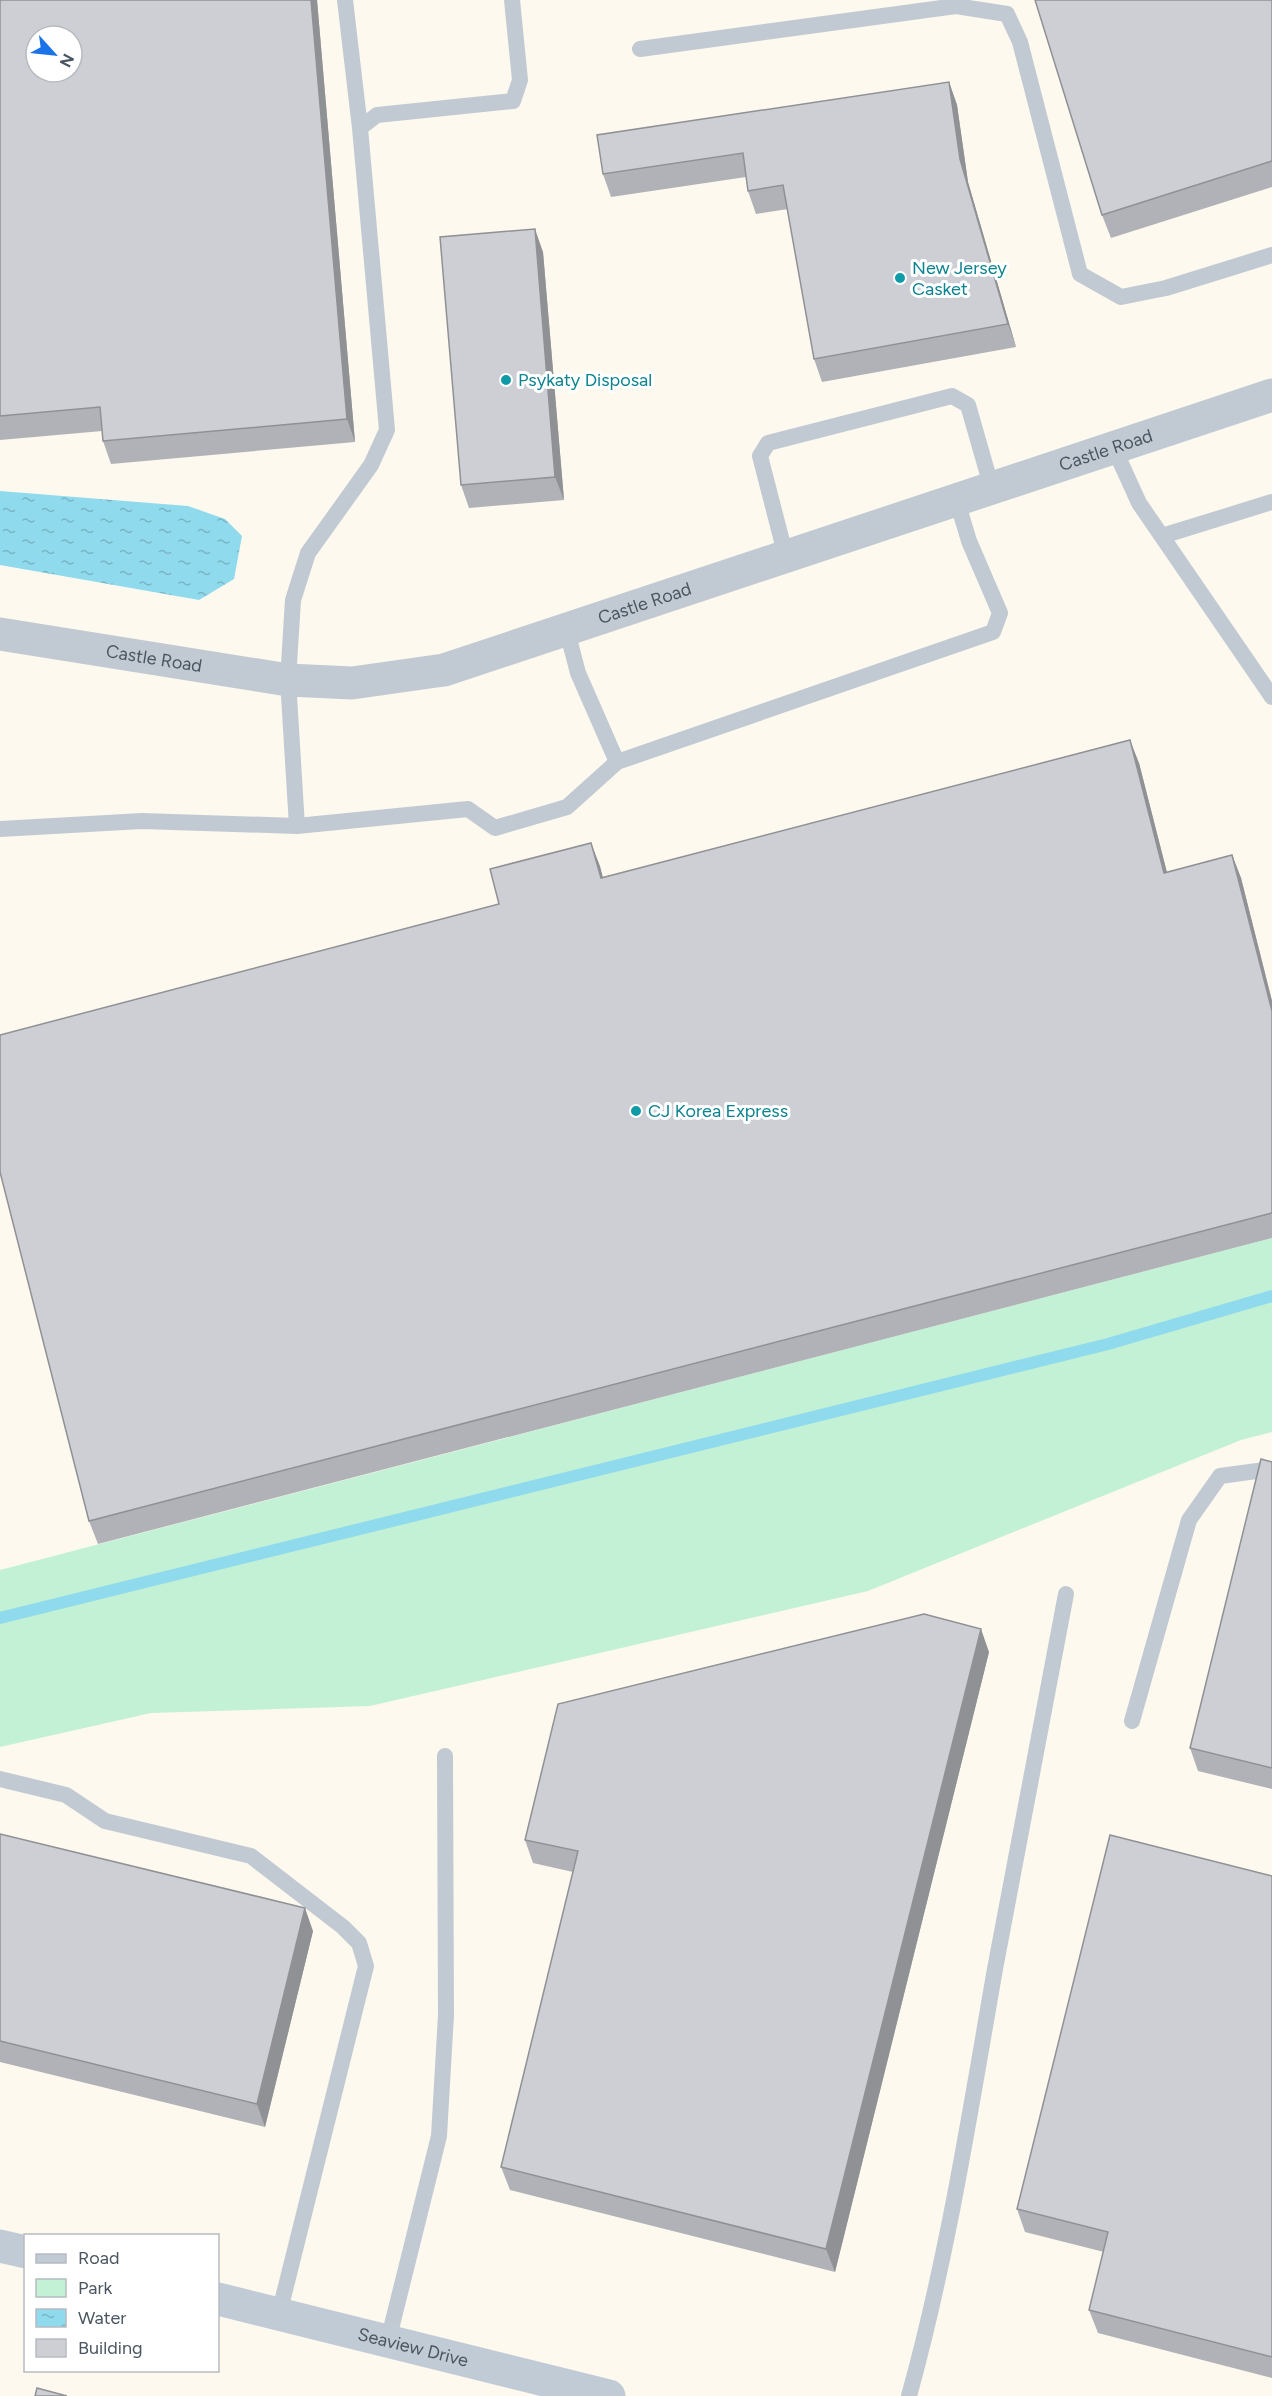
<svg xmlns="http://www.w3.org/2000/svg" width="1272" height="2396" viewBox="0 0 1272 2396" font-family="Figtree,sans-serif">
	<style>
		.commercial { fill: #fdf9ef; fill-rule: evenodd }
		.green { fill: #c3f1d5 }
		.water { fill: url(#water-ripples) }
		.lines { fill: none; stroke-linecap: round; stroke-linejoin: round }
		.stream { stroke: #90daee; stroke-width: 12 }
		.service { stroke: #c1cad2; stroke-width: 16 }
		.tertiary { stroke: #c1cad2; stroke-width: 33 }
		.secondary { stroke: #c1cbd6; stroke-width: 33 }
		.wall { fill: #b0b2b7 }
		.shaded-wall { fill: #909195 }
		.building { fill: #cdcfd5; stroke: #909195; stroke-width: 1.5; fill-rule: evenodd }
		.culture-dot { fill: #0f9aa8; stroke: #fff; stroke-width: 2 }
		.labels { text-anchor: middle; stroke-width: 6; stroke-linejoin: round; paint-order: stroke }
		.culture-label { font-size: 18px; fill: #0d838f; stroke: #fff; text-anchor: start }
		.street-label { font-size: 18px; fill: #4a5661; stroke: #fff }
	</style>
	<defs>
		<pattern id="water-ripples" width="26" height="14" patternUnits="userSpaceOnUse" patternTransform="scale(1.5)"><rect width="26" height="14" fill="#90daee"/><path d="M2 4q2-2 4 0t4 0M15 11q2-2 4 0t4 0" fill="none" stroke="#78b4c4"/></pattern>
	</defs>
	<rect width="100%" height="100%" fill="#f5f3f3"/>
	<path class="commercial" d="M0,0h1272v2396h-1272zM36,36h36v36h-36zM26,2236h192v134h-192z"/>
	<path class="green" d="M1272,1238v194l-31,8 -373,151 -498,115 -219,7 -151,34v-177z"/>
	<path class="water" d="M0,491l188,15 37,13 17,17 -8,43 -35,21 -199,-35z"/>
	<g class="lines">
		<path class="stream" d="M0,1618l1108,-274 164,-48"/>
		<path class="service" d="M640,49l316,-43 51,8 13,28 60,232 41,23 45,-9 106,-33
			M360,128l17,-13 136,-14 7,-21 -8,-80
			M1114,448l25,55 133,194
			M1162,536l110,-34
			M786,557l-26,-101 8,-13 184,-47 16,9 24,84
			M567,631l11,42 39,89
			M297,826l-9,-146 5,-80 15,-47 63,-88 16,-35 -27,-302 -15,-128
			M0,829l142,-8 155,5 171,-17 27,19 72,-21 50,-45 376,-130 7,-19 -31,-72 -12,-40
			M1132,1721l57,-201 31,-44 52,-7
			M0,1779l66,16 39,26 146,35 92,71 16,16 7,23 -87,348
			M388,2341l51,-205 7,-121 -1,-259
			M909,2396c39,-141 61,-284 86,-427 23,-125 47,-250 71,-375"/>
		<path class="tertiary" id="s1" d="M0,634l288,46 64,3 92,-13 828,-275"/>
		<g class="secondary">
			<path d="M0,2246l26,6"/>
			<path id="s2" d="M218,2299l391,97"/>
		</g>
	</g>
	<path class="wall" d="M0,0h317l38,442 -244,22 -8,-23 -1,-10 -102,9z
		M1272,0v187l-161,51 -9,-23z
		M949,82l8,23 11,77 48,165 -194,35 -8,-23 -26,-150 -32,5 -8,-23 -2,-14 -135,20 -8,-23z
		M543,252l21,248 -95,8 -8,-23z
		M1139,763l28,110 65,-18 9,23 31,123v237l-1174,306 -9,-23 410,-617 92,-61 12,35z
		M1272,1462v327l-74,-18 -8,-23z
		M989,1652l-154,620 -325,-82 -9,-23 72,-295 -40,-9 -8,-23z
		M0,1834l313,97 -48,196 -265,-65z
		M1272,1876v502l-174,-45 -9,-23 15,-58 -79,-20 -8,-23z"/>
	<path class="shaded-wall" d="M311,0h6l38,442 -8,-23z
		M949,82l8,23 11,77 48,165 -8,-23 -48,-165z
		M535,229l8,23 21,248 -9,-23z
		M1130,740l9,23 34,133 -9,-23z
		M591,843l9,23 9,35 -8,-23z
		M1232,855l9,23 31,123v10z
		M981,1629l8,23 -154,620 -9,-23z
		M305,1908l8,23 -48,196 -8,-23z"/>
	<path class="building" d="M0,0h311l36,419 -244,22 -3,-34 -100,9zM36,36h36v36h-36z
		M1035,0h237v161l-170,54z
		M949,82l11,77 48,165 -194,35 -31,-174 -35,6 -5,-38 -140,21 -6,-39z
		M535,229l20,248 -94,8 -21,-248z
		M1130,740l34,133 68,-18 40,156v202l-1183,308 -89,-349v-137l499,-131 -9,-35 101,-26 10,35z
		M1261,1459l11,3v306l-82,-20z
		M924,1614l57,15 -155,620 -325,-82 77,-316 -53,-11 33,-136z
		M0,1834l305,74 -48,196 -257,-63z
		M1110,1835l162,41v481l-183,-47 19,-78 -91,-23z
		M37,2388l30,8h-32z"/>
	<g class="culture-dot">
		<circle cx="900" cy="278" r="6"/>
		<circle cx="506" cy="380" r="6"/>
		<circle cx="636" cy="1111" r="6"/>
	</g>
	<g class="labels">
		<g class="culture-label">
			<text x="912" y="274">New Jersey<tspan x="912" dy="21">Casket</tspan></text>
			<text x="518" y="386">Psykaty Disposal</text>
			<text x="648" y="1117">CJ Korea Express</text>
		</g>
		<g class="street-label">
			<text dy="6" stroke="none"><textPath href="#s1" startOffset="1146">Castle Road</textPath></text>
			<text dy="6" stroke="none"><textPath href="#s1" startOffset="660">Castle Road</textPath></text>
			<text dy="6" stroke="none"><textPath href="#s1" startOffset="156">Castle Road</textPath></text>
			<text dy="6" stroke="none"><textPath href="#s2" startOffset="201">Seaview Drive</textPath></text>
		</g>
	</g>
	<rect x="24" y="2234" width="195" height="138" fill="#ffffff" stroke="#b7bbc0" stroke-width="1.5"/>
	<rect x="36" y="2254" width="30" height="9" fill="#c1cbd6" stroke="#b7bbc0" stroke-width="1.5"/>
	<text x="78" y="2264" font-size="18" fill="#4a5661">Road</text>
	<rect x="36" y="2279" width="30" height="18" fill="#c3f1d5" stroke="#b7bbc0" stroke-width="1.5"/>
	<text x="78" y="2294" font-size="18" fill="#4a5661">Park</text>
	<rect x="36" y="2309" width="30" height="18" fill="url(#water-ripples)" stroke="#b7bbc0" stroke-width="1.5"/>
	<text x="78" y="2324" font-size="18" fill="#4a5661">Water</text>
	<rect x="36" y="2339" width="30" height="18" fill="#cdcfd5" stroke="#b7bbc0" stroke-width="1.5"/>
	<text x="78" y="2354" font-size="18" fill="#4a5661">Building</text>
	<g transform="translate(54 54) rotate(117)"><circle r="28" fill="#ffffff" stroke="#b7bbc0" stroke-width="1.5"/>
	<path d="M0-4.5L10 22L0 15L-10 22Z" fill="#1a73e8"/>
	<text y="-9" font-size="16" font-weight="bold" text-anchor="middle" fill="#4a5661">N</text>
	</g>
</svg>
